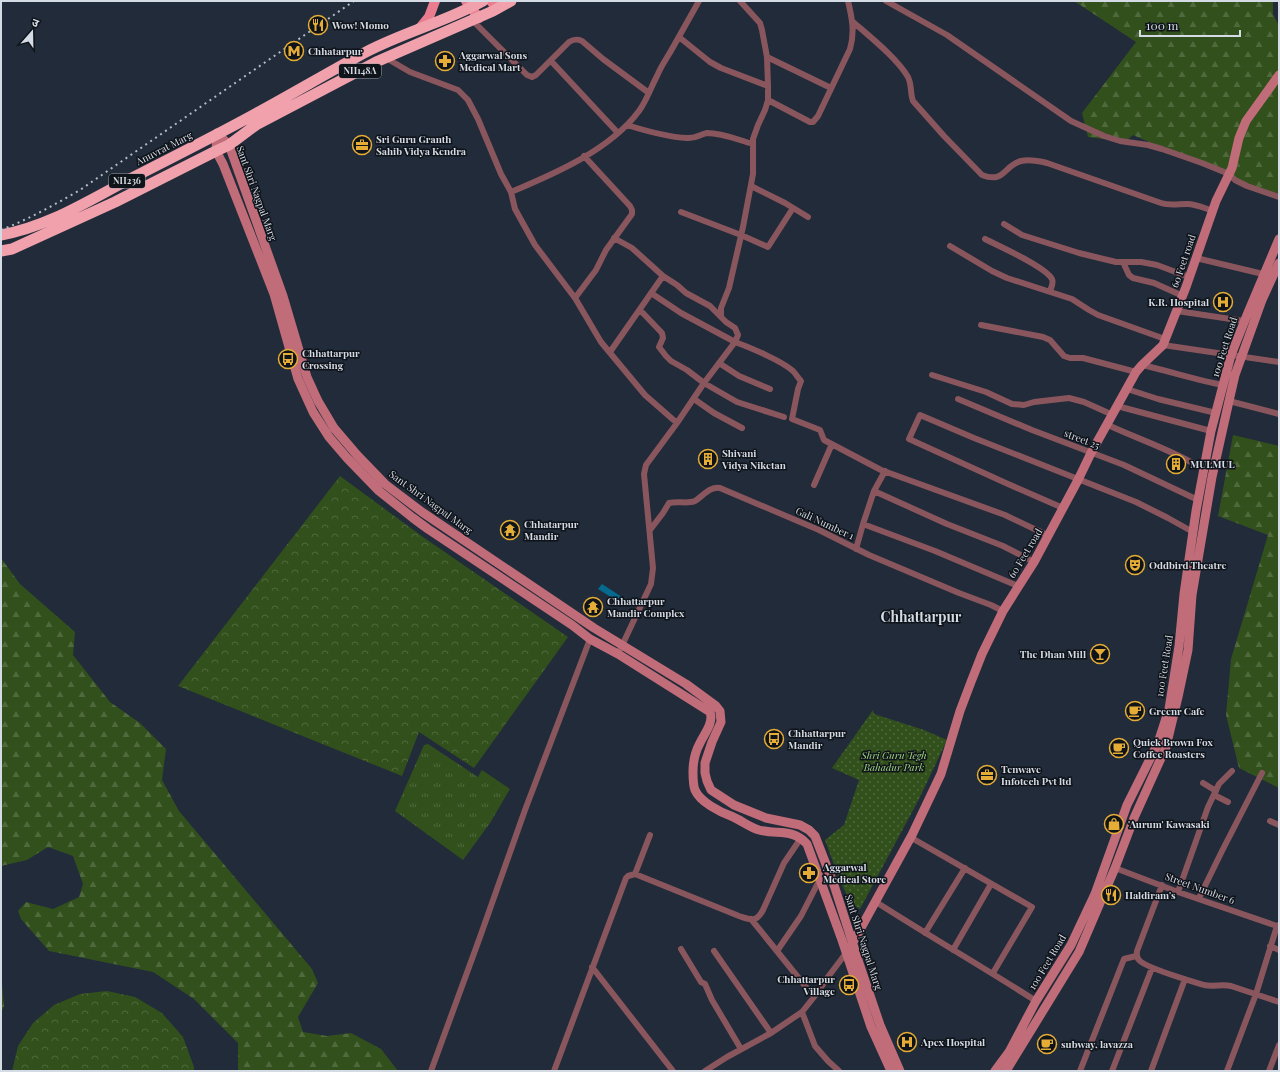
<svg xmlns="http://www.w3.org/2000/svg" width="1280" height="1072" viewBox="0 0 1280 1072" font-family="'Playfair Display','Noto Sans Devanagari',serif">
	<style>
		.grass { fill: url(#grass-tufts) }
		.forest { fill: url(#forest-firs) }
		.park { fill: url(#park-crowns) }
		.garden { fill: url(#garden-dots) }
		.water { fill: #056a8e }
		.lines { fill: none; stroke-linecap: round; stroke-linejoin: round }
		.street { stroke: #8a565d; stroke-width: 6 }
		.secondary { stroke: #c06c79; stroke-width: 9 }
		.primary { stroke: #e97d8f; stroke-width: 10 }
		.highway { stroke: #f0a1ac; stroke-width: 11 }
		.rail { stroke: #b3bac4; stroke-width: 2; stroke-dasharray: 2 4; stroke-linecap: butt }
		.labels { text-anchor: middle; stroke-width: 3; stroke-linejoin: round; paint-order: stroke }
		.shield { fill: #0f131a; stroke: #9a9fa7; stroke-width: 1 }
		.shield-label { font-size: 9px; font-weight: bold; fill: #d5dbe4 }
		.poi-label { font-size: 10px; font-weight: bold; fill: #d5dbe4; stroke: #0f131a; text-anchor: start }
		.street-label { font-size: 10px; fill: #d5dbe4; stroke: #0f131a }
		.park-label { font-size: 10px; font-style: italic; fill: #a0d680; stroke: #0f131a }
		.district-label { font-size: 14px; font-weight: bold; fill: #d5dbe4; stroke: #0f131a }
	</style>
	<defs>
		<pattern id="grass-tufts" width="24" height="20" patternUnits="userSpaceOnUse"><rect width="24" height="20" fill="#32501c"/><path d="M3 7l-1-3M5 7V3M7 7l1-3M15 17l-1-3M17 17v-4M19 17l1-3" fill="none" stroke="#4f693d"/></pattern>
		<pattern id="forest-firs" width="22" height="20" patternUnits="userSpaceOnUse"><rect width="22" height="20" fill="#32501c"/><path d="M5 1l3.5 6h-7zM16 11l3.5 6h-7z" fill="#4f693d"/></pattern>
		<pattern id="park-crowns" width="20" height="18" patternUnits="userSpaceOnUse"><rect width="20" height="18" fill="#32501c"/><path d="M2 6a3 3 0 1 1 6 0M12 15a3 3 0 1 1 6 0" fill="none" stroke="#4f693d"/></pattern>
		<pattern id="garden-dots" width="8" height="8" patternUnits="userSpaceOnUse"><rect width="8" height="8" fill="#32501c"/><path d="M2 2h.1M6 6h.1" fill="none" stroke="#4f693d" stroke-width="1.8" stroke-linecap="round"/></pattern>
	</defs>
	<rect width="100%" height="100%" fill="#212b39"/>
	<path class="grass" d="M428,744l50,33 4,-7 28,19 -20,34 -27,37 -68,-49 29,-66z"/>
	<path class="forest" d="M1074,1h199v13l6,12v173l-146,-64 -8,7 -37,-5 -6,-24 54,-71z
		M1233,435l46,11v342l-40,-20 -13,-53 5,-56 37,-124 -50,-19z
		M1,558l19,26 55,48 -2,23 37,47 30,21 26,26 -4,31 17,31 133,158 6,14 -20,34 5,15 24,4 24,-3 30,16 17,22h-160v-28l-44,-44 -41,-27 -104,-21 -28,-32 -3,-8 8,-9 27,7 26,-12 4,-13 -10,-28 -25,-9 -21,13 -26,6z
		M1,973l3,33 -3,7z"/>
	<path class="park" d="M340,476l83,61 145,100 -94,131 -55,-36 -17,44 -224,-90z
		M107,991l28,6 27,16 21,24 11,30v4h-182l6,-25 15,-23 21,-18 26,-11z"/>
	<path class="garden" d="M873,710l1,4 50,16 23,10 -28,59 -59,110 -9,-6 -11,-22 -15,-41 19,-15 15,-45 -27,-12z"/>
	<path class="water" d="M602,584l23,15 -3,5 -24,-15z"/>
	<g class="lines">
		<path class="street" d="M886,1l61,34 124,86 33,15 16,5 28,4 14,4 40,14 27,11 6,6 12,6 32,11
			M472,20l55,55 5,2 4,-2 33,-33c5,-3 8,-3 13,-1l21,18 46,34
			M852,21c17,15 45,37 56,56 4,8 2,16 5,24l31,35 38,39c23,9 22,-10 39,-14 9,-2 18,0 26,2l114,40c9,3 17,1 26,1 9,0 17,4 26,7
			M679,37l31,25 11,6 47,18
			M767,57l64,31
			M386,58l24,14 48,18 10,10 10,19 23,55 10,18 4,17 20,36 40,53 26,44 44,53 32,28
			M551,61l67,72
			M768,100l42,22h3l5,-6 32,-67c5,-17 2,-31 -2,-48
			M627,125c19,6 40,12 60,13 9,1 13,-4 20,-5 16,0 31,7 46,11
			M751,186l34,17 23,14
			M511,192c43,-18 99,-42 128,-81 8,-11 12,-24 18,-35 4,-10 10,-18 15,-27 9,-16 18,-32 27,-48
			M681,212l60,23 27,12 25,-39
			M1004,224l18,11 57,18 37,9h25l16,3 32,12
			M614,238l18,10 31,28 14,9 9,8 24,13 11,11
			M985,239c14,7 61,28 67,40 2,4 -1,9 -2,12
			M950,246l42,25 15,7 65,21 17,11 9,5 67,24
			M1196,258l67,16
			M1123,262l6,13 4,3 21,5 29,13
			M651,293l30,20 54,29c14,5 47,19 58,29 3,3 5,7 8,10l-3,8 -6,30 28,11 4,10 57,30 124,45 44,21
			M575,298l21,-28 10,-20 26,-36v-4l-2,-4 -46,-50
			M640,310l22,23 1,5 -4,9 7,9 5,5 16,9 17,13 33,19 47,15
			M1177,311l67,10
			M981,325l62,12 7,3 14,16 6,2h13l53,14
			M1163,345l116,17
			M610,352l53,-76
			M719,363l20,13 31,13
			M1142,365c27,6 54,15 81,20
			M932,375l54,17 26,12 12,1 10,-3 35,-4 15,4 29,13
			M1127,389l31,10 58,14
			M694,399l20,14 28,15
			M958,399l74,31 92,35 74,35
			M1229,401l50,13
			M1117,406l94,25
			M1108,425c32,15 65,25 95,44
			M814,485l18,-41
			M874,491l73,33 56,22 31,16
			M1063,508l-55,-24 -99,-45 11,-24 54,23 162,64 32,16 25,14
			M863,524l72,27 83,35
			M650,530l13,-17 6,-10c8,-2 20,1 26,-2 8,-5 15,-15 25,-13l99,42 50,25 90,38 32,12 12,6
			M856,549l7,-25 11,-33 11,-20
			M618,654l33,-70 2,-16 -9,-94 2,-9 31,-42 27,-40 31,-41 3,-7 -3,-7 -9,-6 -5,-5v-9l8,-20 14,-61 10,-53v-35l5,-14 7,-15 3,-10v-14l-1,-29 -5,-27 -2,-7 -20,-22
			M1203,783l13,8
			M1214,795l14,7
			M1270,821l9,4
			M910,837l122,70 -39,66
			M1115,868l63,24 99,34 2,-1
			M635,874l15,-39
			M1162,885l-25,66c0,4 -1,6 2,9 6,8 52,21 65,25 9,2 18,-1 27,1l48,16
			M1178,892l30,-85 11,-23 13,-13
			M1199,898l23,-47 40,-78
			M876,902c53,34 107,65 160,99
			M751,919l63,78
			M925,933l40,-65
			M1270,946l9,4
			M681,949l20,33 4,2 7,16 29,49
			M953,950l38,-66
			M714,951l57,82
			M777,951l24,-35 19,-37
			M592,967l81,104
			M802,1012l13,34 13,15 11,10
			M431,1071l49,-134 45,-127 65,-171
			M554,1071l72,-193 2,-2 7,-2 104,42c12,4 17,7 24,-6l21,-47 17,-25
			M705,1071l22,-14 44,-24 31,-21 12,-15 14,-20 18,-24
			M1080,1071l44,-112 12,-3
			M1112,1071l40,-103
			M1151,1071l34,-92
			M1227,1071l29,-77 21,-68
			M1269,1071l10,-26"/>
		<path class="secondary" d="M217,133l-1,18 7,13 51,130 24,85 15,33 16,25 18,21 32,33 34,27 15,11 144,96 18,14 28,15 92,58c4,11 -6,22 -10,31 -5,9 -7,19 -7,29 0,6 0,13 2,18 5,12 25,22 36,26 10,4 18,11 28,14 19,5 33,-2 48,14l35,96 29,87 20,44
			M217,133l12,12 54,151 24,81 11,24 16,27 23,27 28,29 37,28 172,116 92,56 30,22 4,5 1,11 -9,20 -7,21v10l2,8 4,9 23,15 32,13 34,7 9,5 6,6 19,49 25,78 21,62 20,46
			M851,946l61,-111 29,-61 19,-63 11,-29 11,-28 21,-43 31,-49 44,-82 13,-27 45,-81 6,-7 21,-20 23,-58 30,-86 16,-33 7,-30 7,-17 33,-46
			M995,1071l14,-19 27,-51 35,-56 24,-51 32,-89 31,-62 11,-34 4,-25 6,-38 5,-52 12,-83 15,-80 20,-76 16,-40 32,-76
			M1006,1071l73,-119 36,-84 19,-50 32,-71 12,-50 10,-47 4,-55 20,-118 17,-76 6,-26 27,-75 17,-37"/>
		<path class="primary" d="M466,1l13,17
			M491,1l6,8
			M420,28l9,-11 6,-16"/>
		<path class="highway" d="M1,235c46,-8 87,-34 127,-55 43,-22 85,-43 127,-66 37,-20 74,-42 111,-62 38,-20 79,-30 117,-51
			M1,251l11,-2 103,-47 101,-51 13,-6 27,-20 120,-63 117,-51 18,-10"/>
		<path class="rail" d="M1,230c28,-11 53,-25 79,-40l274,-189"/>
	</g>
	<defs>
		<symbol id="restaurant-ring" viewBox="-11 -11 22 22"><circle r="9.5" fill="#0f131a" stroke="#e5ad36" stroke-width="1.5"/><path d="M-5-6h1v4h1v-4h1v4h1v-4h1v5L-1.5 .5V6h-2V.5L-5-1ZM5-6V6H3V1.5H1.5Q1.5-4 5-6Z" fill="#e5ad36"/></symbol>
		<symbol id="metro-ring" viewBox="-11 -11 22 22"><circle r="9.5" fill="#0f131a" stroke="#e5ad36" stroke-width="1.5"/><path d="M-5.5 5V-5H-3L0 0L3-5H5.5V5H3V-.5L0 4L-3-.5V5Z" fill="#e5ad36"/></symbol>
		<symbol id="pharmacy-ring" viewBox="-11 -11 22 22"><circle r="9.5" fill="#0f131a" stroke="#e5ad36" stroke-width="1.5"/><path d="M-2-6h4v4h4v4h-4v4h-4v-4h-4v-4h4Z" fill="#e5ad36"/></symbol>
		<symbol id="office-ring" viewBox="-11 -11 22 22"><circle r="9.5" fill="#0f131a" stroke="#e5ad36" stroke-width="1.5"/><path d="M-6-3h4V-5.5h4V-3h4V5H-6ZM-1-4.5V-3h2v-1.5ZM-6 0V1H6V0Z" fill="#e5ad36"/></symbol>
		<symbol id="hospital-ring" viewBox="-11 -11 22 22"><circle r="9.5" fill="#0f131a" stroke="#e5ad36" stroke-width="1.5"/><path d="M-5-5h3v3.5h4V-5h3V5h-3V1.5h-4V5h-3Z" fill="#e5ad36"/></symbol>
		<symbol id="bus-ring" viewBox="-11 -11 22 22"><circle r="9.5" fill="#0f131a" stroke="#e5ad36" stroke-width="1.5"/><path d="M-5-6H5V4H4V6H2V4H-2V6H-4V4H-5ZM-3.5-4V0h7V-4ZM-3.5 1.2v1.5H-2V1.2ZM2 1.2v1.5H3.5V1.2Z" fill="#e5ad36"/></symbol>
		<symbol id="building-ring" viewBox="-11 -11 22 22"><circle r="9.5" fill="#0f131a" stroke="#e5ad36" stroke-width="1.5"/><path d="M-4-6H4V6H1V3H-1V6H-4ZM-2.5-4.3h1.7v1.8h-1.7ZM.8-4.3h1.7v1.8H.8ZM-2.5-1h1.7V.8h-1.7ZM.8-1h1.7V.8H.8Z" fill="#e5ad36"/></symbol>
		<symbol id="temple-ring" viewBox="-11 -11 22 22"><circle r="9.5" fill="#0f131a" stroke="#e5ad36" stroke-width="1.5"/><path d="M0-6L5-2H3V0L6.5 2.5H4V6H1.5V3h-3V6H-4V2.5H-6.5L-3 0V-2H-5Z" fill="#e5ad36"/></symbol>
		<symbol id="theatre-ring" viewBox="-11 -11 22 22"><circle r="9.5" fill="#0f131a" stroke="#e5ad36" stroke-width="1.5"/><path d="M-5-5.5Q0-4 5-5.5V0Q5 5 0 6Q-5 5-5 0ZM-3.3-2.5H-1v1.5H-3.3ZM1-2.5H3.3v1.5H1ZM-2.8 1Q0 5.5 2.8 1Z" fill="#e5ad36"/></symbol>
		<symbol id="bar-ring" viewBox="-11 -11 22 22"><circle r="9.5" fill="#0f131a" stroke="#e5ad36" stroke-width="1.5"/><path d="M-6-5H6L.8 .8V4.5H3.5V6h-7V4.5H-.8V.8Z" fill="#e5ad36"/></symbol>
		<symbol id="cafe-ring" viewBox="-11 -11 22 22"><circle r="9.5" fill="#0f131a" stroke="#e5ad36" stroke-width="1.5"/><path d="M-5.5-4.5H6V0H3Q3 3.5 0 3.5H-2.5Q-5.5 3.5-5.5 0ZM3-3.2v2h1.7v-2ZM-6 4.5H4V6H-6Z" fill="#e5ad36"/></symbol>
		<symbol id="shop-ring" viewBox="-11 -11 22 22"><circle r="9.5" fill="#0f131a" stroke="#e5ad36" stroke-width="1.5"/><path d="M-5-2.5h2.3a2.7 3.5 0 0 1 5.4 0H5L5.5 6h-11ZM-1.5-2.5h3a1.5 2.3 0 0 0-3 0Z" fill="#e5ad36"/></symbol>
	</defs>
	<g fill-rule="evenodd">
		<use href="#restaurant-ring" x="307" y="14" width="22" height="22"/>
		<use href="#metro-ring" x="283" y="40" width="22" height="22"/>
		<use href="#pharmacy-ring" x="434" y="50" width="22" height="22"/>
		<use href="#office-ring" x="351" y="134" width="22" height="22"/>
		<use href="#hospital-ring" x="1212" y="291" width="22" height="22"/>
		<use href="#bus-ring" x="277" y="348" width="22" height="22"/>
		<use href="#building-ring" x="697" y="448" width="22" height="22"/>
		<use href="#building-ring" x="1165" y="453" width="22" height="22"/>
		<use href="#temple-ring" x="499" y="519" width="22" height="22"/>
		<use href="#theatre-ring" x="1124" y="554" width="22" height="22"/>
		<use href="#temple-ring" x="582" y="596" width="22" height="22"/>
		<use href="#bar-ring" x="1089" y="643" width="22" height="22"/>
		<use href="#cafe-ring" x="1124" y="700" width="22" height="22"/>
		<use href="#bus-ring" x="763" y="728" width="22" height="22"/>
		<use href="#cafe-ring" x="1108" y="737" width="22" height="22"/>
		<use href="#office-ring" x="976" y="764" width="22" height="22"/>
		<use href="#shop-ring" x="1103" y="813" width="22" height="22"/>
		<use href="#pharmacy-ring" x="798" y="862" width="22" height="22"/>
		<use href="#restaurant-ring" x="1100" y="884" width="22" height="22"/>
		<use href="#bus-ring" x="838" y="974" width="22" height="22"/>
		<use href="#hospital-ring" x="896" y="1031" width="22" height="22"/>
		<use href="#cafe-ring" x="1036" y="1033" width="22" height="22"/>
	</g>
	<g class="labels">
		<g class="shield">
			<rect x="339" y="64" width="42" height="14" rx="3"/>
			<rect x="109" y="174" width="36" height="14" rx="3"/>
		</g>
		<g class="shield-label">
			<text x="360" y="74">NH148A</text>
			<text x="127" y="184">NH236</text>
		</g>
		<g class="poi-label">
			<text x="332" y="29">Wow! Momo</text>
			<text x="308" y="55">Chhatarpur</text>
			<text x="459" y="59">Aggarwal Sons<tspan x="459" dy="12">Medical Mart</tspan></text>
			<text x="376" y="143">Sri Guru Granth<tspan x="376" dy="12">Sahib Vidya Kendra</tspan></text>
			<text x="1209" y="306" text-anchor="end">K.R. Hospital</text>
			<text x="302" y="357">Chhattarpur<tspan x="302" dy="12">Crossing</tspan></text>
			<text x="722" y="457">Shivani<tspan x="722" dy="12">Vidya Niketan</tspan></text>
			<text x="1190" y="468">MULMUL</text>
			<text x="524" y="528">Chhatarpur<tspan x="524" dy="12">Mandir</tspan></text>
			<text x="1149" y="569">Oddbird Theatre</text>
			<text x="607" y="605">Chhattarpur<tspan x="607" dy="12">Mandir Complex</tspan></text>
			<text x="1086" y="658" text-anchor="end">The Dhan Mill</text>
			<text x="1149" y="715">Greenr Cafe</text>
			<text x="788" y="737">Chhattarpur<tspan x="788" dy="12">Mandir</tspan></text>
			<text x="1133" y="746">Quick Brown Fox<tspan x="1133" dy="12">Coffee Roasters</tspan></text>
			<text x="1001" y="773">Tenwave<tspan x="1001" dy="12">Infotech Pvt ltd</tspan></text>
			<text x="1128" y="828">'Aurum' Kawasaki</text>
			<text x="823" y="871">Aggarwal<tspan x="823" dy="12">Medical Store</tspan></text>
			<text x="1125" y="899">Haldiram's</text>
			<text x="835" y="983" text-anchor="end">Chhattarpur<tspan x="835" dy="12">Village</tspan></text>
			<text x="921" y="1046">Apex Hospital</text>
			<text x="1061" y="1048">subway, lavazza</text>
		</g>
		<g class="street-label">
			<text transform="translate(164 148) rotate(-27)" y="4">Anuvrat Marg</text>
			<text transform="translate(257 193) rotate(70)" y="4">Sant Shri Nagpal Marg</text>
			<text transform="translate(1183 261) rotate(-71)" y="4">60 Feet road</text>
			<text transform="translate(1224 347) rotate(-72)" y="4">100 Feet Road</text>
			<text transform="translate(1082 439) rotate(21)" y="4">street 25</text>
			<text transform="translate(431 502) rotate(36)" y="4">Sant Shri Nagpal Marg</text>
			<text transform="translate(825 523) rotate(25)" y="4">Gali Number 1</text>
			<text transform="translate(1025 553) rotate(-59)" y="4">60 Feet road</text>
			<text transform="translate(1164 666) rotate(-81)" y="4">100 Feet Road</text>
			<text transform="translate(1200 888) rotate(20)" y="4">Street Number 6</text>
			<text transform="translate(864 942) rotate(72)" y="4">Sant Shri Nagpal Marg</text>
			<text transform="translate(1047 962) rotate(-59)" y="4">100 Feet Road</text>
		</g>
		<g class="park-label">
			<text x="894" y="759">Shri Guru Tegh<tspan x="894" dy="12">Bahadur Park</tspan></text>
		</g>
		<g class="district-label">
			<text x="921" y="622">Chhattarpur</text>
		</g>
	</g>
	<rect width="1280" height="1072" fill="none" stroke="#d5dbe4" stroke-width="4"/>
	<g transform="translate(32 32) rotate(20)" stroke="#0f131a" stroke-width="3" paint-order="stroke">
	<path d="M0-3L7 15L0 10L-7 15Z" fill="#d5dbe4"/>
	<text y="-6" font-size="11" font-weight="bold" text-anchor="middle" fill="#d5dbe4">उ</text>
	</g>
	<path d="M1140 30v6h100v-6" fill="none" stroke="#d5dbe4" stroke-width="2"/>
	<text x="1146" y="30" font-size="12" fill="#d5dbe4" stroke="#0f131a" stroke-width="3" paint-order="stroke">100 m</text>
</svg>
